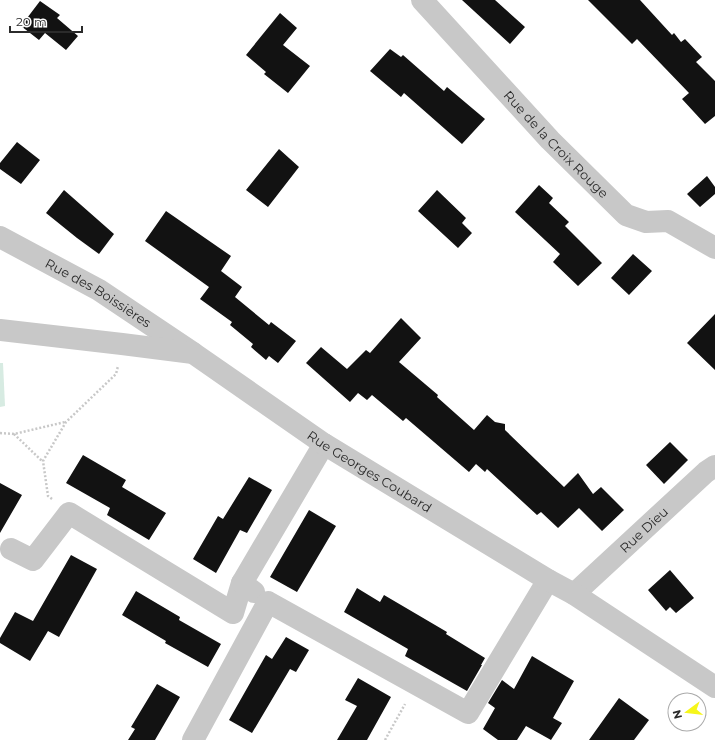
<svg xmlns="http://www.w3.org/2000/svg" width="715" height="740" viewBox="0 0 715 740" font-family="Montserrat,sans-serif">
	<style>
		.green { fill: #d7ebe2 }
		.building { fill: #121212 }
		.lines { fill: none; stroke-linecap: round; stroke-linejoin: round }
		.path { stroke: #c8c8c8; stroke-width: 2.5; stroke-dasharray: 2 2; stroke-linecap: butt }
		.minor { stroke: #c8c8c8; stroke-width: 22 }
		.tertiary { stroke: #c8c8c8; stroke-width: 22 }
		.labels { text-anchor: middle; stroke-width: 4; stroke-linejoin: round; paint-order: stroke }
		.street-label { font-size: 13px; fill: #2b2b2b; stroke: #fff }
	</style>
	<rect width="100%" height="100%" fill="#fff"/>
	<path class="green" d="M0,363h3l2,43 -5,1z"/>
	<path class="building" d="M462,0h33l30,27 -15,17z
		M588,0h52l32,35 2,-2 7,9 4,-3 17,18 -6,5 19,19v35l-10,8 -23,-25 7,-6 -52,-54 -5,5z
		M40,1l20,14 -3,3 21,18 -12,14 -21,-17 -6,7 -18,-14z
		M280,13l17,15 -14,17 27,21 -22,27 -24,-19 2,-2 -20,-17z
		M390,49l11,8 2,-2 41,36 3,-4 38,32 -23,25 -58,-51 -3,4 -31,-26z
		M17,142l23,18 -19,24 -21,-15v-6z
		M279,149l20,18 -31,40 -22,-17z
		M707,176l8,11v7l-15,13 -13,-13z
		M539,185l14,13 -4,5 20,19 -4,4 37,37 -24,23 -25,-24 7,-8 -45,-42z
		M64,190l50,44 -15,20 -22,-16 -31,-25z
		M437,190l29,28 -4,5 10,10 -14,15 -40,-37z
		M166,211l65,45 -10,15 21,16 -7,10 34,28 2,-3 25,19 -18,22 -9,-7 -3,4 -7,-6 -8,-7 2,-3 -23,-19 2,-3 -32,-23 9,-12 -64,-46z
		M633,254l19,17 -23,24 -18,-17z
		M715,314v56l-28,-27z
		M401,318l20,20 -22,24 39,33 -1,2 37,33 13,-15 8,7 10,2v6l59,57 14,-14 15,21 8,-7 23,23 -22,21 -23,-23 -21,20 -17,-16 -4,3 -50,-46 -2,3 -9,-8 -7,8 -63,-54 -3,3 -31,-26 -5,5 -9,-7 -8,9 -44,-39 15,-16 26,22 19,-19 4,3z
		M670,442l18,18 -24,24 -18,-19z
		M83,455l43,25 -4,7 44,26 -17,27 -42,-25 3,-7 -44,-25z
		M249,477l23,13 -25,43 -7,-3 -24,43 -23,-14 25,-43 5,3z
		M0,483l22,12 -22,38z
		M309,510l27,16 -39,66 -27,-15z
		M71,555l26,14 -38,68 -11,-6 -18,30 -30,-18v-5l15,-26 18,9z
		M670,570l24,28 -18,15 -6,-6 -4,4 -18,-21z
		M357,588l23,14 4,-7 63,37 -1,2 39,24 -4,7h1l-15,26 -62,-35 3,-7 -64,-37z
		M136,591l44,26 -1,3 42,24 -13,23 -43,-24 1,-2 -44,-26z
		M286,637l23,13 -13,22 -6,-3 -38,64 -23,-13 37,-65 6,4z
		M532,656l42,25 -21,37 9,5 -11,17 -25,-14 -9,14h-19l-15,-11 12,-21 -7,-5 14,-23 12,9z
		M358,678l33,19 -24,43h-30l20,-34 -12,-6z
		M157,684l23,13 -25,43h-27l7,-11 -4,-2z
		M619,698l30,22 -15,20h-45z"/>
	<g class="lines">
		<path class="path" d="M0,433l14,1 51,-12
			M14,434l28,27
			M52,499l-4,-3 -5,-35 23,-39 50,-48 2,-8
			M385,740l20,-36"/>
		<g class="minor">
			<path id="s1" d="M422,0l128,140 76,75 20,7 22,-1 47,27"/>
			<path id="s2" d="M0,237l99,53 94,63"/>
			<path d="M11,549l22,11 36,-47 164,100 9,-30"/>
			<path d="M254,592l-12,-9 82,-139"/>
			<path id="s3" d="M574,594l132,-122 9,-6"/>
			<path d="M193,740l75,-138 200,111 80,-133"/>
		</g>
		<path class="tertiary" id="s4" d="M0,330l122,14 71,9 131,91 224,136 26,14 141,93"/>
	</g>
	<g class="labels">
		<g class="street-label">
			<text dy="5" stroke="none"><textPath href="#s1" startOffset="197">Rue de la Croix Rouge</textPath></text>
			<text dy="5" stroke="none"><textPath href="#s2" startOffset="113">Rue des Boissières</textPath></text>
			<text dy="5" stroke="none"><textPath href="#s4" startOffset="407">Rue Georges Coubard</textPath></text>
			<text dy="5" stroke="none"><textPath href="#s3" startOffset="95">Rue Dieu</textPath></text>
		</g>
	</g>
	<g transform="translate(687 712) rotate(255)"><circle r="19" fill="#ffffff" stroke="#aaaaaa"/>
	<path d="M0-3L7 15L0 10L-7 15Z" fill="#f6f61a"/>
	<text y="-6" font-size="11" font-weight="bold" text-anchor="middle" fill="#2b2b2b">N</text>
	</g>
	<path d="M10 26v6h72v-6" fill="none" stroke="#2b2b2b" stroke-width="2"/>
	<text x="16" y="26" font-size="12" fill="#2b2b2b" stroke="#ffffff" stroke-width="3" paint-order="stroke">20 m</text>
</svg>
